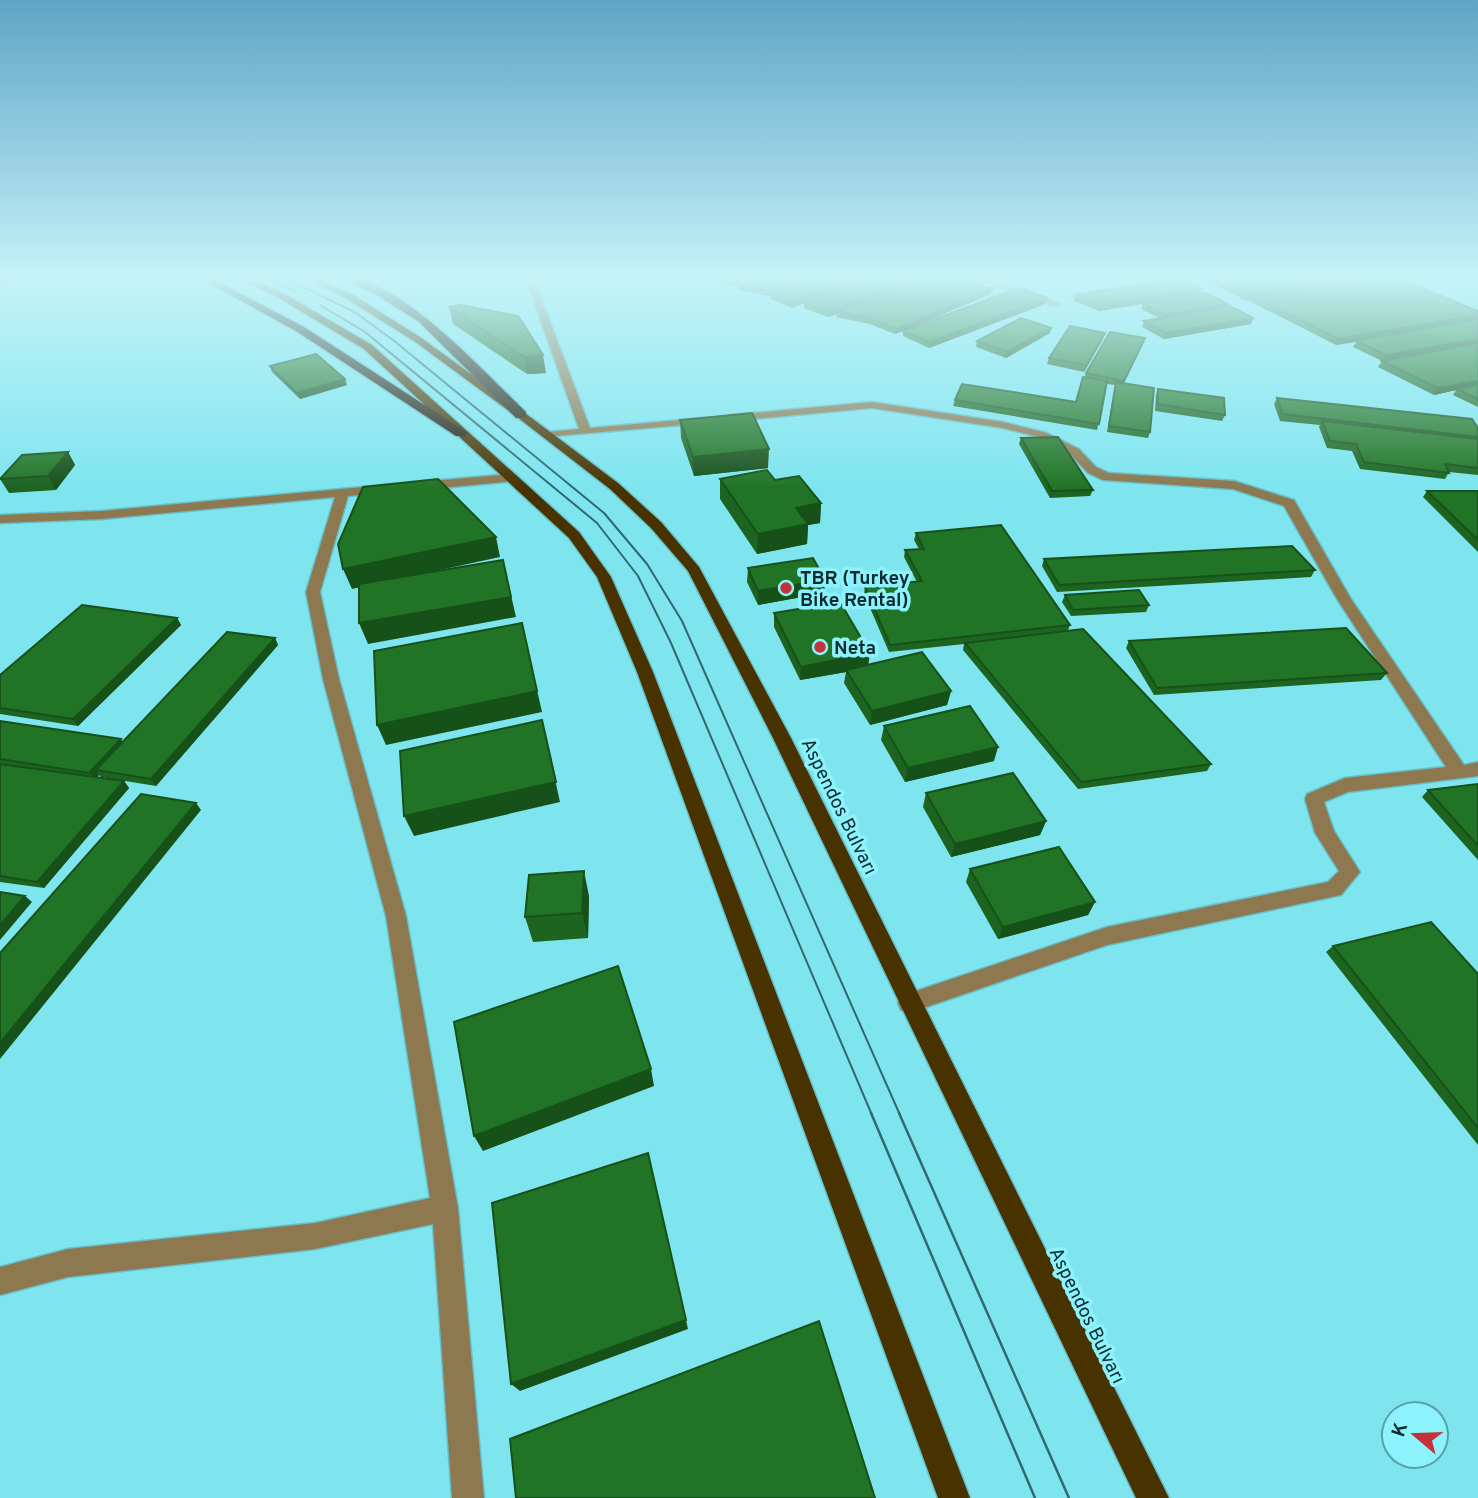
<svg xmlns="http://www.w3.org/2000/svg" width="1478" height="1498" viewBox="0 0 1478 1498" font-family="Overpass,sans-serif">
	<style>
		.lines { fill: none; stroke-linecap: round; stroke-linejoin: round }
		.minor-casing { stroke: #67c0c9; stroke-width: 3 }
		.major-casing { stroke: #67c0c9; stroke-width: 3 }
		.highway-casing { stroke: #67c0c9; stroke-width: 3 }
		.minor { fill: #8d7850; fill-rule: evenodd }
		.major { fill: #483300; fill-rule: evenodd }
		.highway { fill: #261f10; fill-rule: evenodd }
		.tram-far1 { stroke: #30696f; stroke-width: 2 }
		.tram { stroke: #30696f; stroke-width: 2.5 }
		.wall { fill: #1c6420 }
		.shaded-wall { fill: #17511a }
		.building { fill: #217425; stroke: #17511a; stroke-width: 2 }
		.poi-dot { fill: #c23238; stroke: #8cf2fc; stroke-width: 2.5 }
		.labels { text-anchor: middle; stroke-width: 7; stroke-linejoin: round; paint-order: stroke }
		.poi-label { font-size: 19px; font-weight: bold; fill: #092b2f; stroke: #8cf2fc; text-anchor: start }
		.street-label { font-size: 19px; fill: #092b2f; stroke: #8cf2fc }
	</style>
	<rect width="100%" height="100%" fill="#7ee5ef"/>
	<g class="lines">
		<defs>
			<path id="minor" d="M526,279h8l56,149 113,-10 4,1v4l-164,14 -2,-2 6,-3 32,-3z
				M975,279h12l74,25 -8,2z
				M872,402l131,20 44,11 32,16 17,18 13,6 125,8 60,19 57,99 113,166 14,-3v14l-130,16 -24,10 10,29 26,41 -19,23 -234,50 -198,68 -8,-3 -3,-7 3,-7 206,-69 221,-45 11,-11 -24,-38 -10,-34 2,-5 38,-16 101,-11 -109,-168 -53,-93 -51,-17 -130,-9 -15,-7 -17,-18 -32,-18 -36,-9 -131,-20 -141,13 -6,-3 6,-3z
				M510,474l6,4 -2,3 -94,9 -6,-4 6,-4z
				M385,485l4,1v6l-41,4 -28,96 19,87 67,237 52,292 26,290h-32l-19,-274 -118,25 -247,28 -68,18v-28l68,-18 247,-26 115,-25 -44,-282 -63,-237 -17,-87 29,-95 -233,22 -102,4v-8l102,-4z"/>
			<path id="major" d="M241,279h10l32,14 89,52 207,187 32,45 42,95 317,826h-32l-301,-826 -40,-95 -28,-39 -205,-189 -87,-52z
				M307,279h10l36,16 67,42 105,76 93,70 43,39 38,45 92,171 378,760h-33l-363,-760 -85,-167 -37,-43 -41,-39 -93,-72 -103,-76 -67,-42z"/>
			<path id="highway" d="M0,279h19l-19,6z
				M201,279h12l91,48 164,106 -2,3h-10l-160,-105z
				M344,279c54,-4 143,96 182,133v6h-10l-98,-97 -45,-28z"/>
		</defs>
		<use href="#minor" class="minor-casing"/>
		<use href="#major" class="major-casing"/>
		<use href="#highway" class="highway-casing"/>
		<use href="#minor" class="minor"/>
		<use href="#major" class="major"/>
		<use href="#highway" class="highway"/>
		<path class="tram-far1" d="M271,279l25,12
			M288,279l68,34 37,27 211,173 43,51 35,57 218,494
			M320,305l45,27 232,191 41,53 33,67 201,472"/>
		<path class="tram" d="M871,1113l164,385
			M899,1113l170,385"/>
	</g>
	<path class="wall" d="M701,279h261l30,10 -1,5 -80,34 134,-24 -116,44 -26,-12v-5l-8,3 -25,-10 -34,-7 1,-3 -9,3 -24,-9v-5l-12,5 -21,-9v-3h-3l-29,-6v-4z
		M1203,279h197l78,32v96l-25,-12 3,-5 -22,5 -56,-28 4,-6 -29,-14 3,-5 -20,3 -85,-43 1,-2 -5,1z
		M1200,294l53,24 -2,6 -87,15 -22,-12 2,-6 15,-3 -18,-9 2,-5 -44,7 -25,-10 1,-6z
		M449,307l69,9 28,57 -19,1 -74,-50z
		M1051,328l-1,5 -44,25 -30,-11 1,-6z
		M1103,339l-19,33 -37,-8 2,-6z
		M1143,344l-20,39 27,49 -2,6 -41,-6 8,-47 -8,-1 -10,46 -144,-24 2,-6 121,2 10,-29z
		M270,366l77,19 -47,14 -28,-27z
		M1158,389l67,26 -3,6 -67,-10 1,-16z
		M1277,398l201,30v47l-29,-3 -4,7 -85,-10 -8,-18 -25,-3 -8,-21 1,-2 -40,-4 -6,-17z
		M680,420l88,48 -74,8 -13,-38z
		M1021,438l72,52 -3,6 -40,2 -31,-54z
		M68,452l7,13 -19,25 -47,3 -9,-14z
		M720,479l101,24 -1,20 -12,2 -1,19 -50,10 -37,-55z
		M1427,491h51v61l-55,-55z
		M916,533l154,92 -2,5 143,134 -4,7 -129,18 -115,-139 1,-6 -75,8 -25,-58 1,-7 52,-5 -13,-25 1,-7 14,-1 -5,-9z
		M1044,559l271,11 -4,7 -254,15 -15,-26z
		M748,568l77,12 -1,13 -66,12 -11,-23z
		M1065,595l84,10 -3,7 -75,4 -9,-14z
		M774,613l95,51 82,27 -4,14 -77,20 -26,-42 2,-11 -46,8 -26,-53z
		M177,618l4,7 -103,101 -78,-12v-39z
		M275,638l3,7 -122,141 -55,-9 -2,-2 -2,2 27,4 5,7 -85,100 -44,-6v-161l123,21z
		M1129,641l258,32 -6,7 -227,15 -28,-47z
		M884,726l110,35 -89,21 -24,-42z
		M1478,784v76l-56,-63 6,-7z
		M926,793l120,28 -6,14 -89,22 -28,-50z
		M970,869l125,33 -7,13 -90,24 -32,-57z
		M589,896l-1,42 -55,4 -8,-25z
		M1333,946l145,28v171l-152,-193z"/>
	<path class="shaded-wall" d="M746,279h15l-22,6v2v-6z
		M804,279h15l-48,15v2h-3v-5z
		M856,279h14l-66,23v1l-12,5v-6z
		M914,279h14l-91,32v3l-9,3v-6z
		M1061,279h18l-18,3z
		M1355,279h30l-132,18 -1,3 -5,1 2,-6z
		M992,289l-1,5 -96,40 1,-5z
		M1202,289l-2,5 -101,17 2,-5z
		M1047,298l-2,6 -116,44 1,-6z
		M1228,304l-2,5 -64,11 2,-5z
		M1478,315v5l-142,25 3,-6z
		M1253,318l-2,6 -87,15 2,-6z
		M1051,328l-1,5 -44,25 1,-6z
		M1105,333l-2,6 -19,33 2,-7z
		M1145,338l-2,6 -21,43 2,-6z
		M1478,339v5l-95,17 3,-6z
		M543,355l3,18 -19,1 -3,-17z
		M345,379l2,6 -47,14 -3,-6z
		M1478,381v5l-21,3 -1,1 -22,5 4,-7z
		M769,449l-1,19 -74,8 -1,-19z
		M68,452l7,13 -19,25 -8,-14z
		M821,503l-1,20 -12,2 -1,19 -50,10 1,-20 38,-26z
		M496,537l4,20 -148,32 -9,-20z
		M503,560l13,57 -148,27 -9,-21z
		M825,580l-1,13 -66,12v-14z
		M177,618l4,7 -103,101 -5,-7z
		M522,623l20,89 -156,33 -9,-20z
		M275,638l3,7 -122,141 -5,-7z
		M870,653l-2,14 -22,3v2l-46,8 1,-13z
		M951,691l-4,14 -77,20 2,-14z
		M542,720l18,82 -146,34 -10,-20z
		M121,739l5,7 -30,24 3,5 -4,5 -6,-7z
		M998,747l-4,14 -89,21 3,-14z
		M124,781l5,7 -85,100 -7,-6z
		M196,803l5,7 -201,249v-16z
		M1046,821l-6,14 -89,22 4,-13z
		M584,871l5,25 -1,42 -6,-25z
		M25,896l7,6 -32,38v-15z
		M1095,902l-7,13 -90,24 5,-12z
		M651,1069l3,17 -171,65 -9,-15z
		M686,1320l2,9 -168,62 -9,-7z"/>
	<path class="building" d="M727,279h19l-7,2z
		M758,279h46l-36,12 -29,-6z
		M814,279h42l-64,23 -21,-8z
		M868,279h46l-86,32 -24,-9z
		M922,279h40l30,10 -96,40 -26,-10 -33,-8z
		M1177,279h5l20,10 -101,17 -26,-11z
		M1216,279h139l-106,16z
		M1369,279h31l78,32v4l-139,24 -86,-42z
		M1019,288l28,10 -117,44 -27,-11z
		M1206,293l22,11 -64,11 -21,-12z
		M460,305l58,11 25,39 -19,2 -75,-50z
		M1230,306l23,12 -87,15 -22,-12z
		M1021,318l30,10 -44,24 -30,-11z
		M1478,319v20l-92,16 -30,-14z
		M1070,326l35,7 -19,32 -37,-7z
		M1110,332l35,6 -21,43 -38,-8z
		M1478,343v38l-40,7 -56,-27z
		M316,354l29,25 -48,14 -27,-27z
		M1083,377l24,4 -8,43 -144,-24 7,-16 114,18z
		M1116,382l38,6 -4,44 -41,-6z
		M1478,385v14l-21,-10z
		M1158,389l66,9 1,17 -68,-11z
		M1277,398l195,21 6,9v9l-195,-23z
		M752,413l17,36 -76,8 -13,-37z
		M1322,421l156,18v29l-33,-4 4,9 -85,-11 -8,-18 -26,-3z
		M1058,437l35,53 -41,1 -31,-53z
		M68,452l-20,24 -48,3 22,-24z
		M767,470l8,10 24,-4 22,27 -25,5 12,16 -50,10 -38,-55z
		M438,479l58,58 -153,32 -5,-25 25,-57z
		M1427,491h51v49z
		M1001,525l69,100 -180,20 -25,-58 57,-6 -17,-31 19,-1 -8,-16z
		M1292,546l23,24 -256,15 -15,-26z
		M813,558l12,22 -67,11 -10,-23z
		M503,560l8,37 -152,26v-39z
		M1139,590l10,15 -76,5 -8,-15z
		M840,602l30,51 -69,14 -27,-54z
		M82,605l95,13 -104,101 -73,-11v-33z
		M522,623l15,68 -160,34 -3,-74z
		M1346,628l41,45 -230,15 -28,-47z
		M1083,629l128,135 -130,18 -116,-139z
		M227,632l48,6 -124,141 -55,-9z
		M922,652l29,39 -79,20 -26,-41z
		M970,706l28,41 -90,21 -24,-42z
		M542,720l14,62 -152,34 -4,-65z
		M0,721l121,18 -32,34 -89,-14z
		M0,764l124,17 -87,101 -37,-6z
		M1013,773l33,48 -91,23 -29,-51z
		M1478,784v62l-50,-56z
		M141,794l55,9 -196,240v-90z
		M1059,847l36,55 -92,25 -33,-58z
		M584,871l-2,42 -57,4 4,-42z
		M0,892l25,4 -25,29z
		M1431,922l47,52v154l-145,-182z
		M618,966l33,103 -177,67 -20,-114z
		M648,1153l38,167 -175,64 -19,-181z
		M819,1321l56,177h-359l-6,-59z"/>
	<linearGradient id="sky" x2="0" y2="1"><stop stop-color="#5fa4c6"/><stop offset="0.57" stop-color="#c5f3f8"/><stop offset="1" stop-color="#c5f3f8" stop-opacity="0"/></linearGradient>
	<rect width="1478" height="488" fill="url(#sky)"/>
	<g class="poi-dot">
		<circle cx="786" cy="588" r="7"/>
		<circle cx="820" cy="647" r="7"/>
	</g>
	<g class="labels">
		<g class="poi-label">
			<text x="800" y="584">TBR (Turkey<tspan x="800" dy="22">Bike Rental)</tspan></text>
			<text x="834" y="654">Neta</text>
		</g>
		<g class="street-label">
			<text transform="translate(840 806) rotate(64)" y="7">Aspendos Bulvarı</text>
			<text transform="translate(1088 1315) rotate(64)" y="7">Aspendos Bulvarı</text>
		</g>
	</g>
	<g transform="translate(1415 1435) rotate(289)"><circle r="33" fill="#8cf2fc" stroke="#58a2aa" stroke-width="2"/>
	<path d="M0-5L12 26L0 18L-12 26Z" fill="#c23238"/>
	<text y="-10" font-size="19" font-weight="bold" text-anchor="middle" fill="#092b2f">K</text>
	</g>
</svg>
